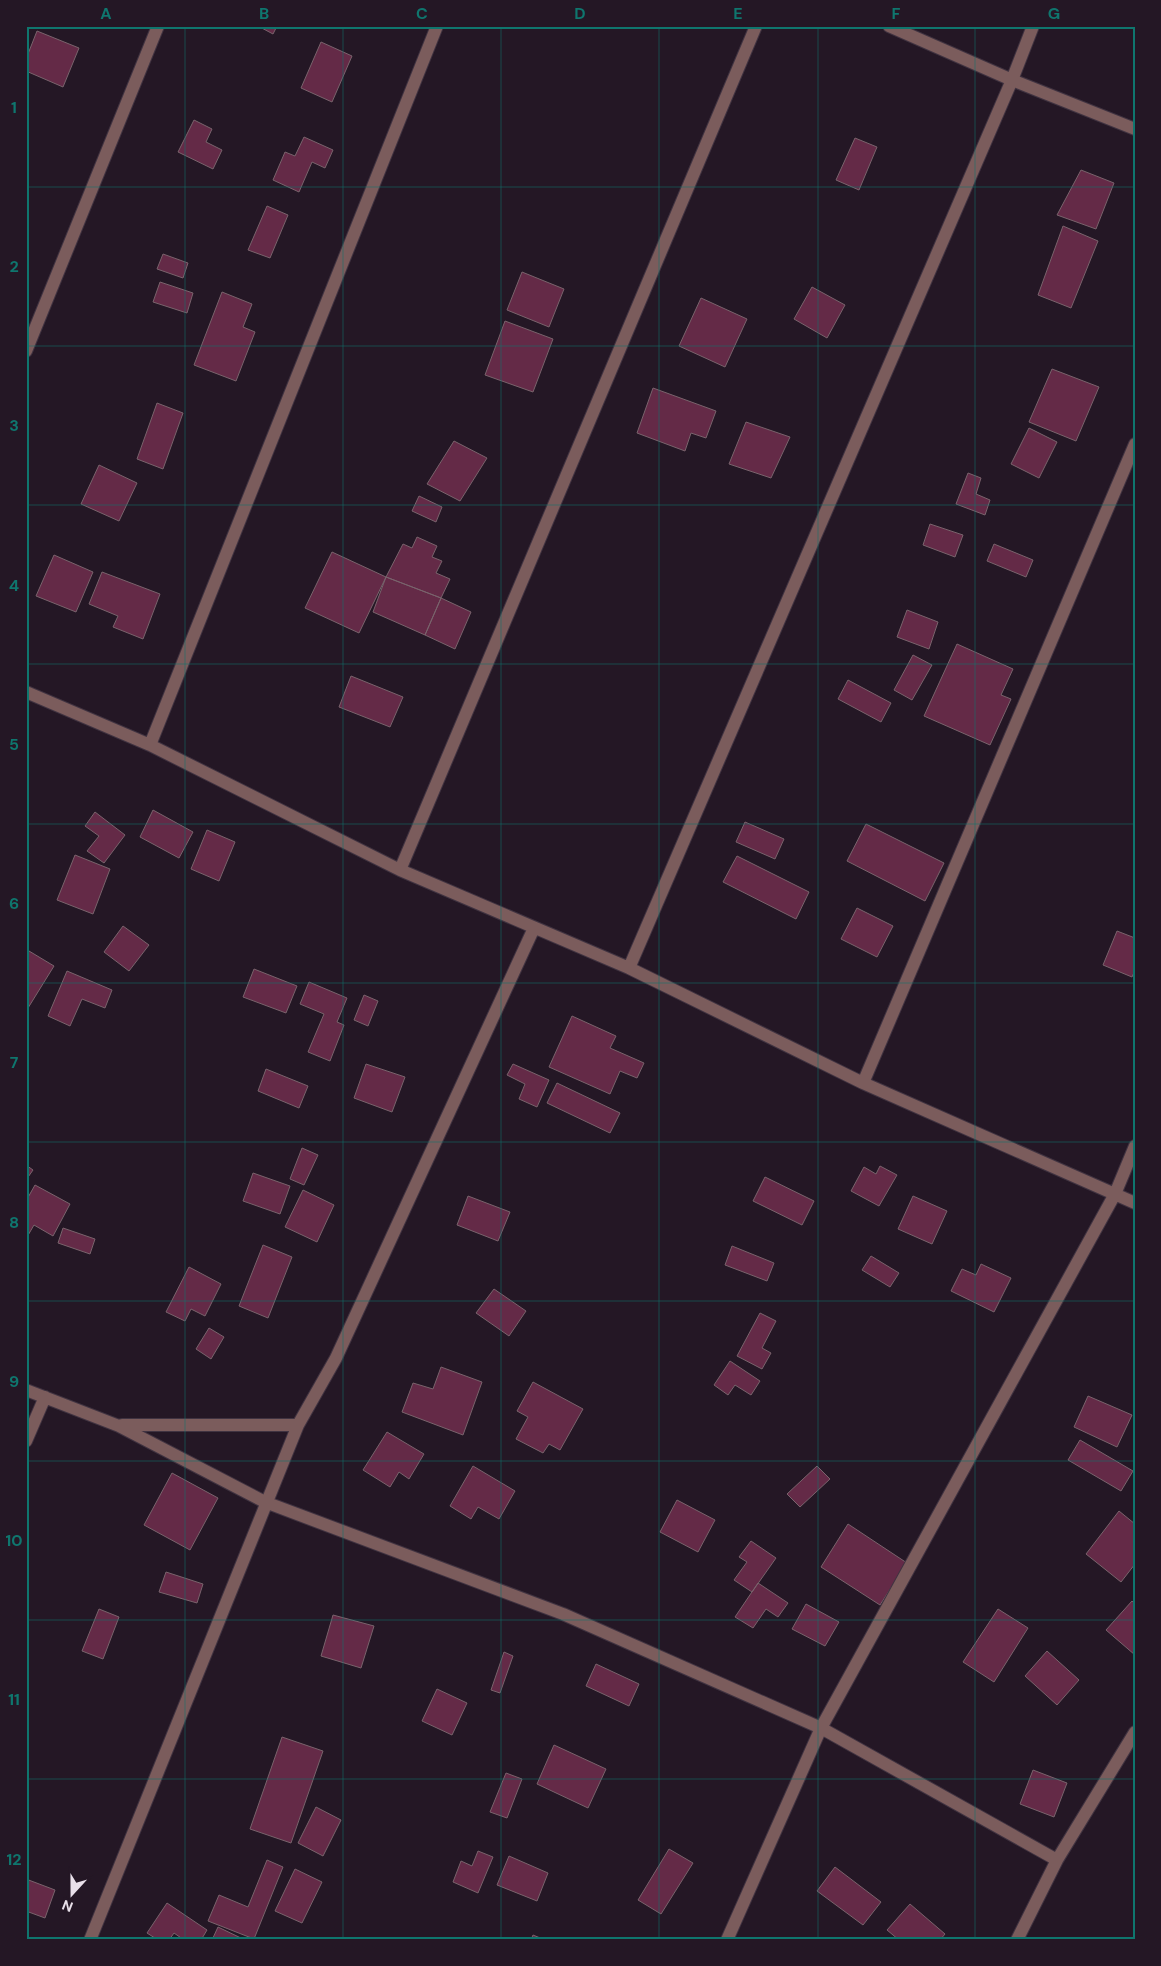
<svg xmlns="http://www.w3.org/2000/svg" width="1161" height="1966" viewBox="0 0 1161 1966" font-family="'DM Sans',sans-serif">
	<style>
		.building { fill: #642a47; stroke: #79636c }
		.lines { fill: none; stroke-linecap: round; stroke-linejoin: round }
		.minor-casing { stroke: #403341; stroke-width: 14 }
		.minor { stroke: #7b5c5c; stroke-width: 12 }
		.grid { fill: none; stroke: #0f766e; stroke-width: 1; stroke-opacity: 0.55 }
		.neatline { fill: none; stroke: #0f766e; stroke-width: 2 }
		.grid-label { font-size: 16px; text-anchor: middle; font-weight: bold; fill: #0f766e }
	</style>
	<rect width="100%" height="100%" fill="#241725"/>
	<path class="building" d="M258,26h19l-4,8z
		M37,31l42,17 -16,39 -37,-16v-12z
		M321,42l31,14 -20,46 -31,-14z
		M194,120l18,9 -6,13 16,8 -9,19 -35,-17z
		M304,137l29,13 -8,18 -13,-6 -13,30 -26,-12 12,-28 10,4z
		M855,138l22,9 -18,43 -23,-10z
		M1081,170l33,13 -18,46 -39,-14z
		M267,206l21,9 -18,43 -22,-8z
		M1063,226l35,15 -27,67 -33,-13z
		M163,254l25,9 -5,15 -26,-9z
		M522,272l42,17 -15,38 -42,-17z
		M160,282l33,11 -6,20 -34,-11z
		M812,287l33,18 -18,33 -33,-19z
		M222,292l30,12 -9,23 12,5 -19,49 -42,-16z
		M701,298l46,21 -22,48 -46,-21z
		M505,321l48,18 -20,53 -48,-17z
		M1052,369l47,18 -23,54 -47,-19z
		M653,388l63,23 -10,27 -15,-5 -6,18 -48,-18z
		M157,403l26,10 -20,56 -26,-10z
		M746,422l44,15 -19,41 -42,-14z
		M1029,428l28,14 -18,36 -28,-14z
		M454,441l33,17 -27,43 -33,-17z
		M99,465l38,18 -18,38 -38,-17z
		M968,473l13,5 -5,16 14,6 -5,15 -29,-11z
		M419,496l23,11 -6,15 -24,-11z
		M930,524l33,11 -8,22 -32,-12z
		M417,537l20,9 -5,11 10,4 -6,12 14,6 -9,19 -55,-21 17,-33 9,4z
		M994,544l39,16 -7,17 -39,-16z
		M332,552l54,25 -27,56 -54,-25z
		M54,555l39,17 -17,40 -40,-16z
		M102,572l58,22 -17,45 -30,-12 5,-11 -29,-12z
		M386,577l55,21 -16,37 -52,-23z
		M441,598l30,14 -16,37 -30,-14z
		M907,610l31,12 -9,27 -32,-12z
		M957,644l56,25 -12,26 10,4 -21,46 -66,-29z
		M913,655l19,10 -20,35 -18,-10z
		M351,676l52,21 -13,30 -51,-20z
		M848,680l43,23 -10,19 -43,-23z
		M153,810l40,22 -14,26 -39,-21z
		M95,812l30,23 -21,28 -17,-12 12,-15 -14,-10z
		M745,822l39,17 -9,20 -39,-17z
		M866,824l78,39 -19,38 -78,-40z
		M207,830l28,12 -16,39 -28,-12z
		M75,855l35,14 -17,45 -36,-14z
		M737,856l72,36 -13,27 -73,-37z
		M857,908l36,18 -16,31 -36,-18z
		M123,926l26,19 -20,26 -25,-19z
		M1117,931l18,7v32l-3,7 -29,-12z
		M29,951l25,15 -26,42 -2,-1v-52z
		M254,969l43,17 -11,27 -43,-16z
		M67,971l45,19 -7,18 -23,-9 -12,27 -22,-10z
		M309,982l38,16 -10,24 7,3 -14,36 -22,-9 16,-38 -24,-10z
		M364,995l14,6 -10,25 -14,-6z
		M572,1016l44,20 -6,12 34,15 -7,15 -17,-7 -10,23 -61,-27z
		M366,1064l39,13 -13,35 -38,-14z
		M513,1064l36,16 -12,27 -18,-8 6,-15 -18,-9z
		M266,1069l42,17 -9,22 -41,-17z
		M557,1083l63,30 -10,20 -63,-30z
		M302,1148l16,7 -14,30 -14,-6z
		M26,1165l7,5 -7,10z
		M880,1166l17,9 -18,31 -28,-15 13,-24 12,7z
		M253,1173l37,13 -10,28 -37,-13z
		M765,1177l49,24 -12,24 -49,-24z
		M35,1185l35,19 -17,32 -19,-11 -7,12 -1,-1v-35z
		M303,1190l31,15 -17,37 -32,-15z
		M468,1196l42,16 -12,29 -41,-16z
		M913,1196l34,15 -15,33 -34,-15z
		M63,1228l32,11 -5,15 -32,-11z
		M263,1245l29,12 -24,61 -29,-12z
		M732,1246l42,17 -7,18 -42,-16z
		M871,1256l28,17 -9,14 -28,-17z
		M981,1264l30,14 -17,34 -43,-21 11,-22 14,6z
		M189,1267l32,17 -16,32 -14,-7 -6,12 -19,-9z
		M494,1289l32,22 -17,25 -33,-23z
		M760,1313l16,8 -14,27 9,5 -9,16 -25,-13z
		M209,1328l15,9 -13,22 -15,-10z
		M730,1361l30,20 -9,14 -16,-10 -7,10 -14,-10z
		M441,1367l41,15 -19,53 -61,-23 11,-29 20,6z
		M533,1382l50,27 -23,41 -11,-6 -6,9 -27,-14 12,-22 -11,-6z
		M1088,1396l44,19 -15,32 -43,-20z
		M387,1432l37,22 -15,25 -10,-7 -9,15 -27,-17z
		M1080,1440l53,31 -12,20 -53,-31z
		M473,1466l42,25 -16,28 -21,-12 -7,12 -21,-13z
		M817,1466l13,13 -30,28 -13,-13z
		M172,1473l46,25 -28,52 -46,-25z
		M677,1500l38,20 -17,32 -38,-20z
		M1119,1511l16,13v40l-14,18 -35,-28z
		M848,1524l59,39 -27,42 -59,-38z
		M751,1541l25,17 -24,34 -18,-12 13,-18 -8,-5z
		M166,1572l37,12 -6,19 -38,-11z
		M758,1583l30,20 -10,14 -12,-8 -13,19 -18,-11z
		M1132,1601l3,3v51l-29,-25z
		M806,1604l33,18 -14,24 -33,-17z
		M99,1609l20,8 -16,42 -21,-8z
		M998,1609l30,19 -34,54 -31,-20z
		M333,1615l41,11 -13,42 -40,-12z
		M1047,1651l32,29 -22,25 -32,-29z
		M504,1652l9,4 -13,37 -9,-3z
		M596,1664l43,20 -10,22 -43,-20z
		M437,1689l30,14 -15,32 -30,-14z
		M282,1737l41,14 -32,92 -41,-14z
		M554,1745l52,24 -18,39 -51,-24z
		M1033,1770l34,13 -13,34 -34,-13z
		M506,1773l16,6 -15,39 -17,-6z
		M316,1807l25,13 -18,36 -25,-13z
		M669,1849l24,14 -32,51 -23,-14z
		M478,1851l15,6 -15,36 -25,-11 8,-21 11,5z
		M509,1856l39,17 -11,28 -40,-16z
		M267,1860l16,7 -29,72 -46,-18 11,-26 29,12z
		M835,1867l46,35 -18,23 -46,-34z
		M295,1869l27,13 -20,41 -27,-12z
		M26,1879l29,11 -10,28 -19,-7z
		M167,1903l40,27 -6,10h-17l-10,-7 -5,7h-11l-11,-7z
		M910,1904l35,30 -5,6h-41l-12,-10z
		M218,1927l27,13h-33z
		M533,1935l12,5h-14z"/>
	<g class="lines">
		<defs>
			<path id="minor" d="M889,26l123,54 123,49
				M26,351l132,-325
				M26,692l124,53 250,125 229,98 234,115 272,120
				M150,745l287,-719
				M400,870l356,-844
				M629,968l383,-888 21,-54
				M863,1083l272,-639
				M26,1390l93,36 146,76 298,112 258,114 236,132
				M122,1425h176
				M26,1441l19,-44
				M90,1940l208,-515 38,-67 198,-430
				M727,1940l94,-212 294,-534 20,-48
				M1017,1940l40,-80 78,-128"/>
		</defs>
		<use href="#minor" class="minor-casing"/>
		<use href="#minor" class="minor"/>
	</g>
	<path class="grid" d="M185,26v1914M343,26v1914M501,26v1914M659,26v1914M818,26v1914M975,26v1914M26,187h1109M26,346h1109M26,505h1109M26,664h1109M26,824h1109M26,983h1109M26,1142h1109M26,1301h1109M26,1461h1109M26,1620h1109M26,1779h1109"/>
	<rect width="1161" height="1966" fill="none" stroke="#241725" stroke-width="55"/>
	<g transform="translate(72 1894) rotate(201)" stroke="#241725" stroke-width="4" paint-order="stroke">
	<path d="M0-4L9 19L0 12L-9 19Z" fill="#e9e0ea"/>
	<text y="-8" font-size="14" font-weight="bold" text-anchor="middle" fill="#e9e0ea">N</text>
	</g>
	<rect x="28" y="28" width="1106" height="1910" class="neatline"/>
	<g class="grid-label">
		<text x="106" y="19">A</text>
		<text x="264" y="19">B</text>
		<text x="422" y="19">C</text>
		<text x="580" y="19">D</text>
		<text x="738" y="19">E</text>
		<text x="896" y="19">F</text>
		<text x="1054" y="19">G</text>
		<text x="14" y="113">1</text>
		<text x="14" y="272">2</text>
		<text x="14" y="431">3</text>
		<text x="14" y="591">4</text>
		<text x="14" y="750">5</text>
		<text x="14" y="909">6</text>
		<text x="14" y="1068">7</text>
		<text x="14" y="1228">8</text>
		<text x="14" y="1387">9</text>
		<text x="14" y="1546">10</text>
		<text x="14" y="1705">11</text>
		<text x="14" y="1865">12</text>
	</g>
</svg>
